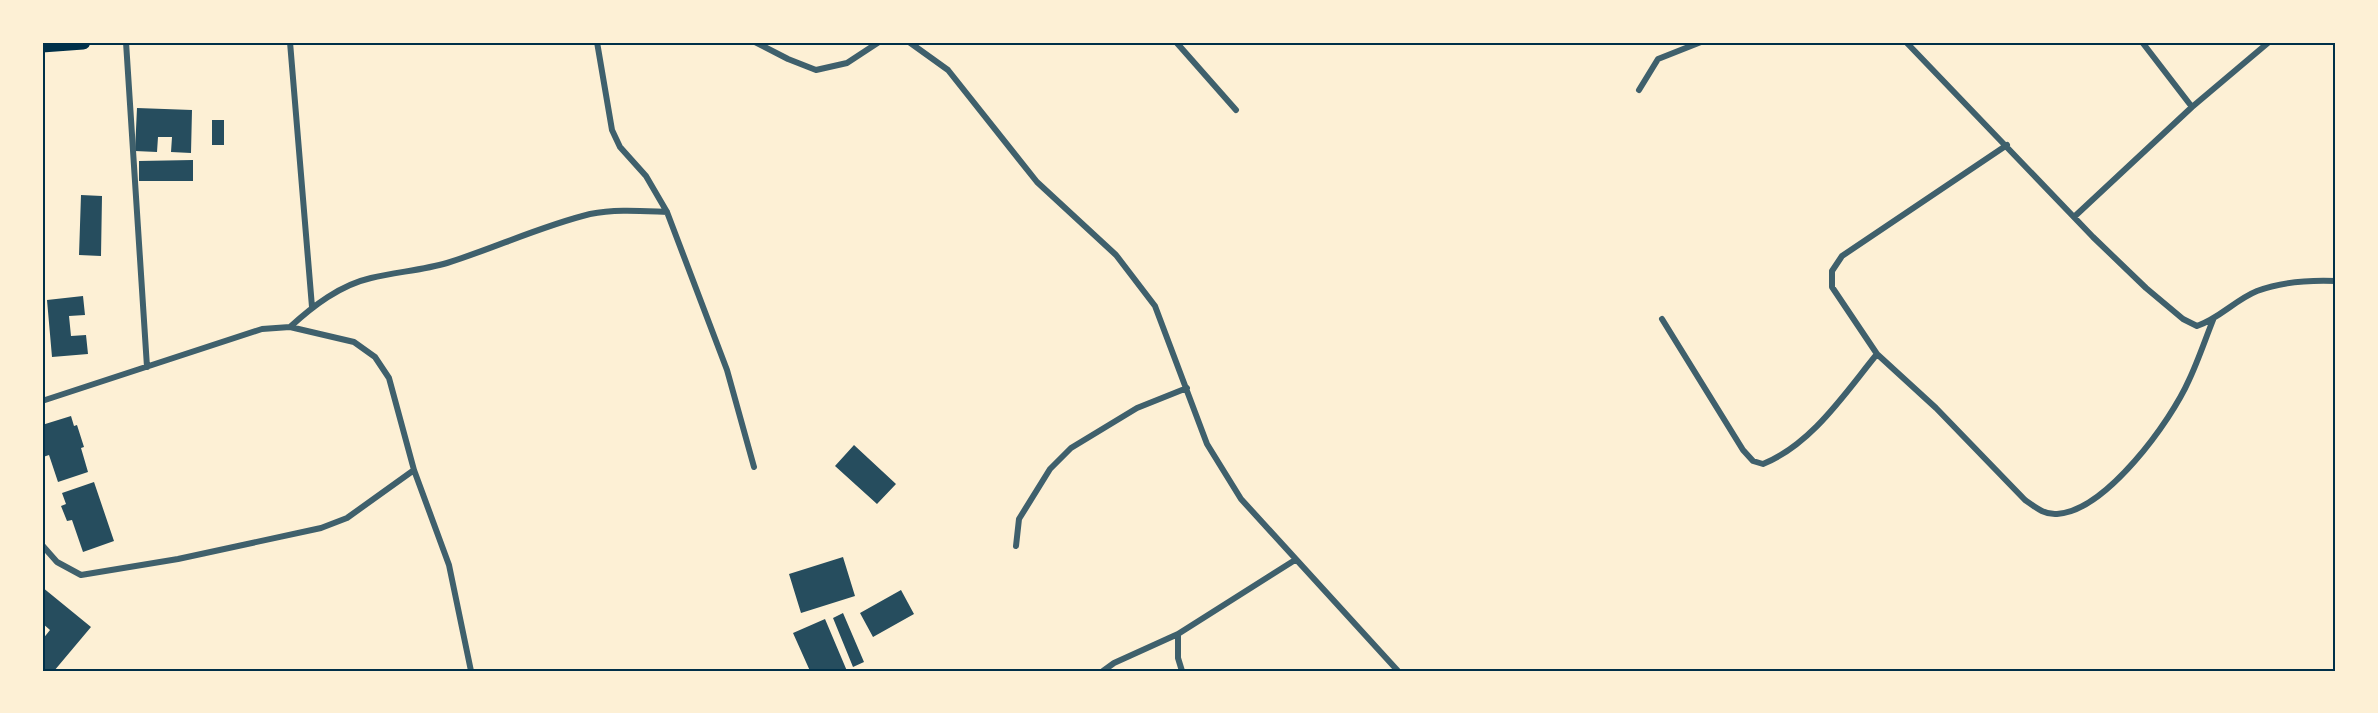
<svg xmlns="http://www.w3.org/2000/svg" width="2378" height="713" viewBox="0 0 2378 713" font-family="Poppins,sans-serif">
	<style>
		.building { fill: #264d5e }
		.lines { fill: none; stroke-linecap: round; stroke-linejoin: round }
		.minor { stroke: #3f606c; stroke-width: 6 }
		.primary { stroke: #003049; stroke-width: 15 }
		.neatline { fill: none; stroke: #003049; stroke-width: 2 }
	</style>
	<rect width="100%" height="100%" fill="#fdf0d5"/>
	<path class="building" d="M137,108l55,2 -1,43 -20,-1 1,-15h-14l-1,15 -22,-1z
		M212,120h12v25h-12z
		M193,160v21h-54v-20z
		M81,195l21,1 -1,60 -22,-1z
		M83,296l2,19 -16,1 2,20 15,-1 2,19 -36,3 -5,-57z
		M71,416l3,10 3,-1 7,22 -3,1 7,24 -30,10 -9,-27 -6,2 -1,-2v-17l2,-1 -2,-12z
		M854,445l42,39 -19,20 -42,-38z
		M94,482l20,59 -31,11 -11,-32 -5,1 -6,-15 5,-2 -4,-11z
		M843,557l12,39 -54,17 -12,-39z
		M42,587l49,40 -37,44h-12v-31l8,-10 -8,-7z
		M901,590l13,24 -41,23 -13,-24z
		M843,613l21,49 -11,5 -20,-49z
		M825,619l22,52h-37l-17,-38z"/>
	<g class="lines">
		<path class="minor" d="M126,42l21,325
			M290,42l22,265
			M597,42l15,88 8,17 26,29 21,36 60,158 27,97
			M755,42l33,17 28,11 31,-7 32,-21
			M909,42l39,28 89,112 79,73 39,51 52,138 34,55 157,172
			M1176,42l60,68
			M1906,42l187,195 53,51 37,31 14,7c23,-8 38,-26 60,-35 24,-9 54,-11 79,-10
			M1639,90l19,-31 43,-17
			M2192,107l77,-65
			M2007,145l-165,111 -10,15v16l45,67 59,54 89,92c10,7 19,15 32,14 49,-3 114,-93 132,-134 9,-19 16,-40 24,-60
			M2074,217l118,-110 -50,-65
			M1662,319l81,131 10,11 10,3c49,-20 82,-71 114,-110
			M290,327c23,-21 50,-42 81,-49 25,-6 52,-8 76,-15 48,-15 94,-37 143,-49 25,-5 51,-3 77,-2
			M42,401l220,-72 28,-2 64,15 21,15 14,21 25,92 35,95 22,106
			M42,545l15,17 24,13 97,-16 143,-31 26,-10 67,-48
			M1016,546l3,-27 31,-50 21,-21 66,-40 50,-20
			M1103,671l11,-8 64,-29
			M1182,671l-4,-13v-24l117,-74"/>
		<path class="primary" d="M42,45l41,-3"/>
	</g>
	<rect width="2378" height="713" fill="none" stroke="#fdf0d5" stroke-width="87"/>
	<rect x="44" y="44" width="2290" height="626" class="neatline"/>
</svg>
